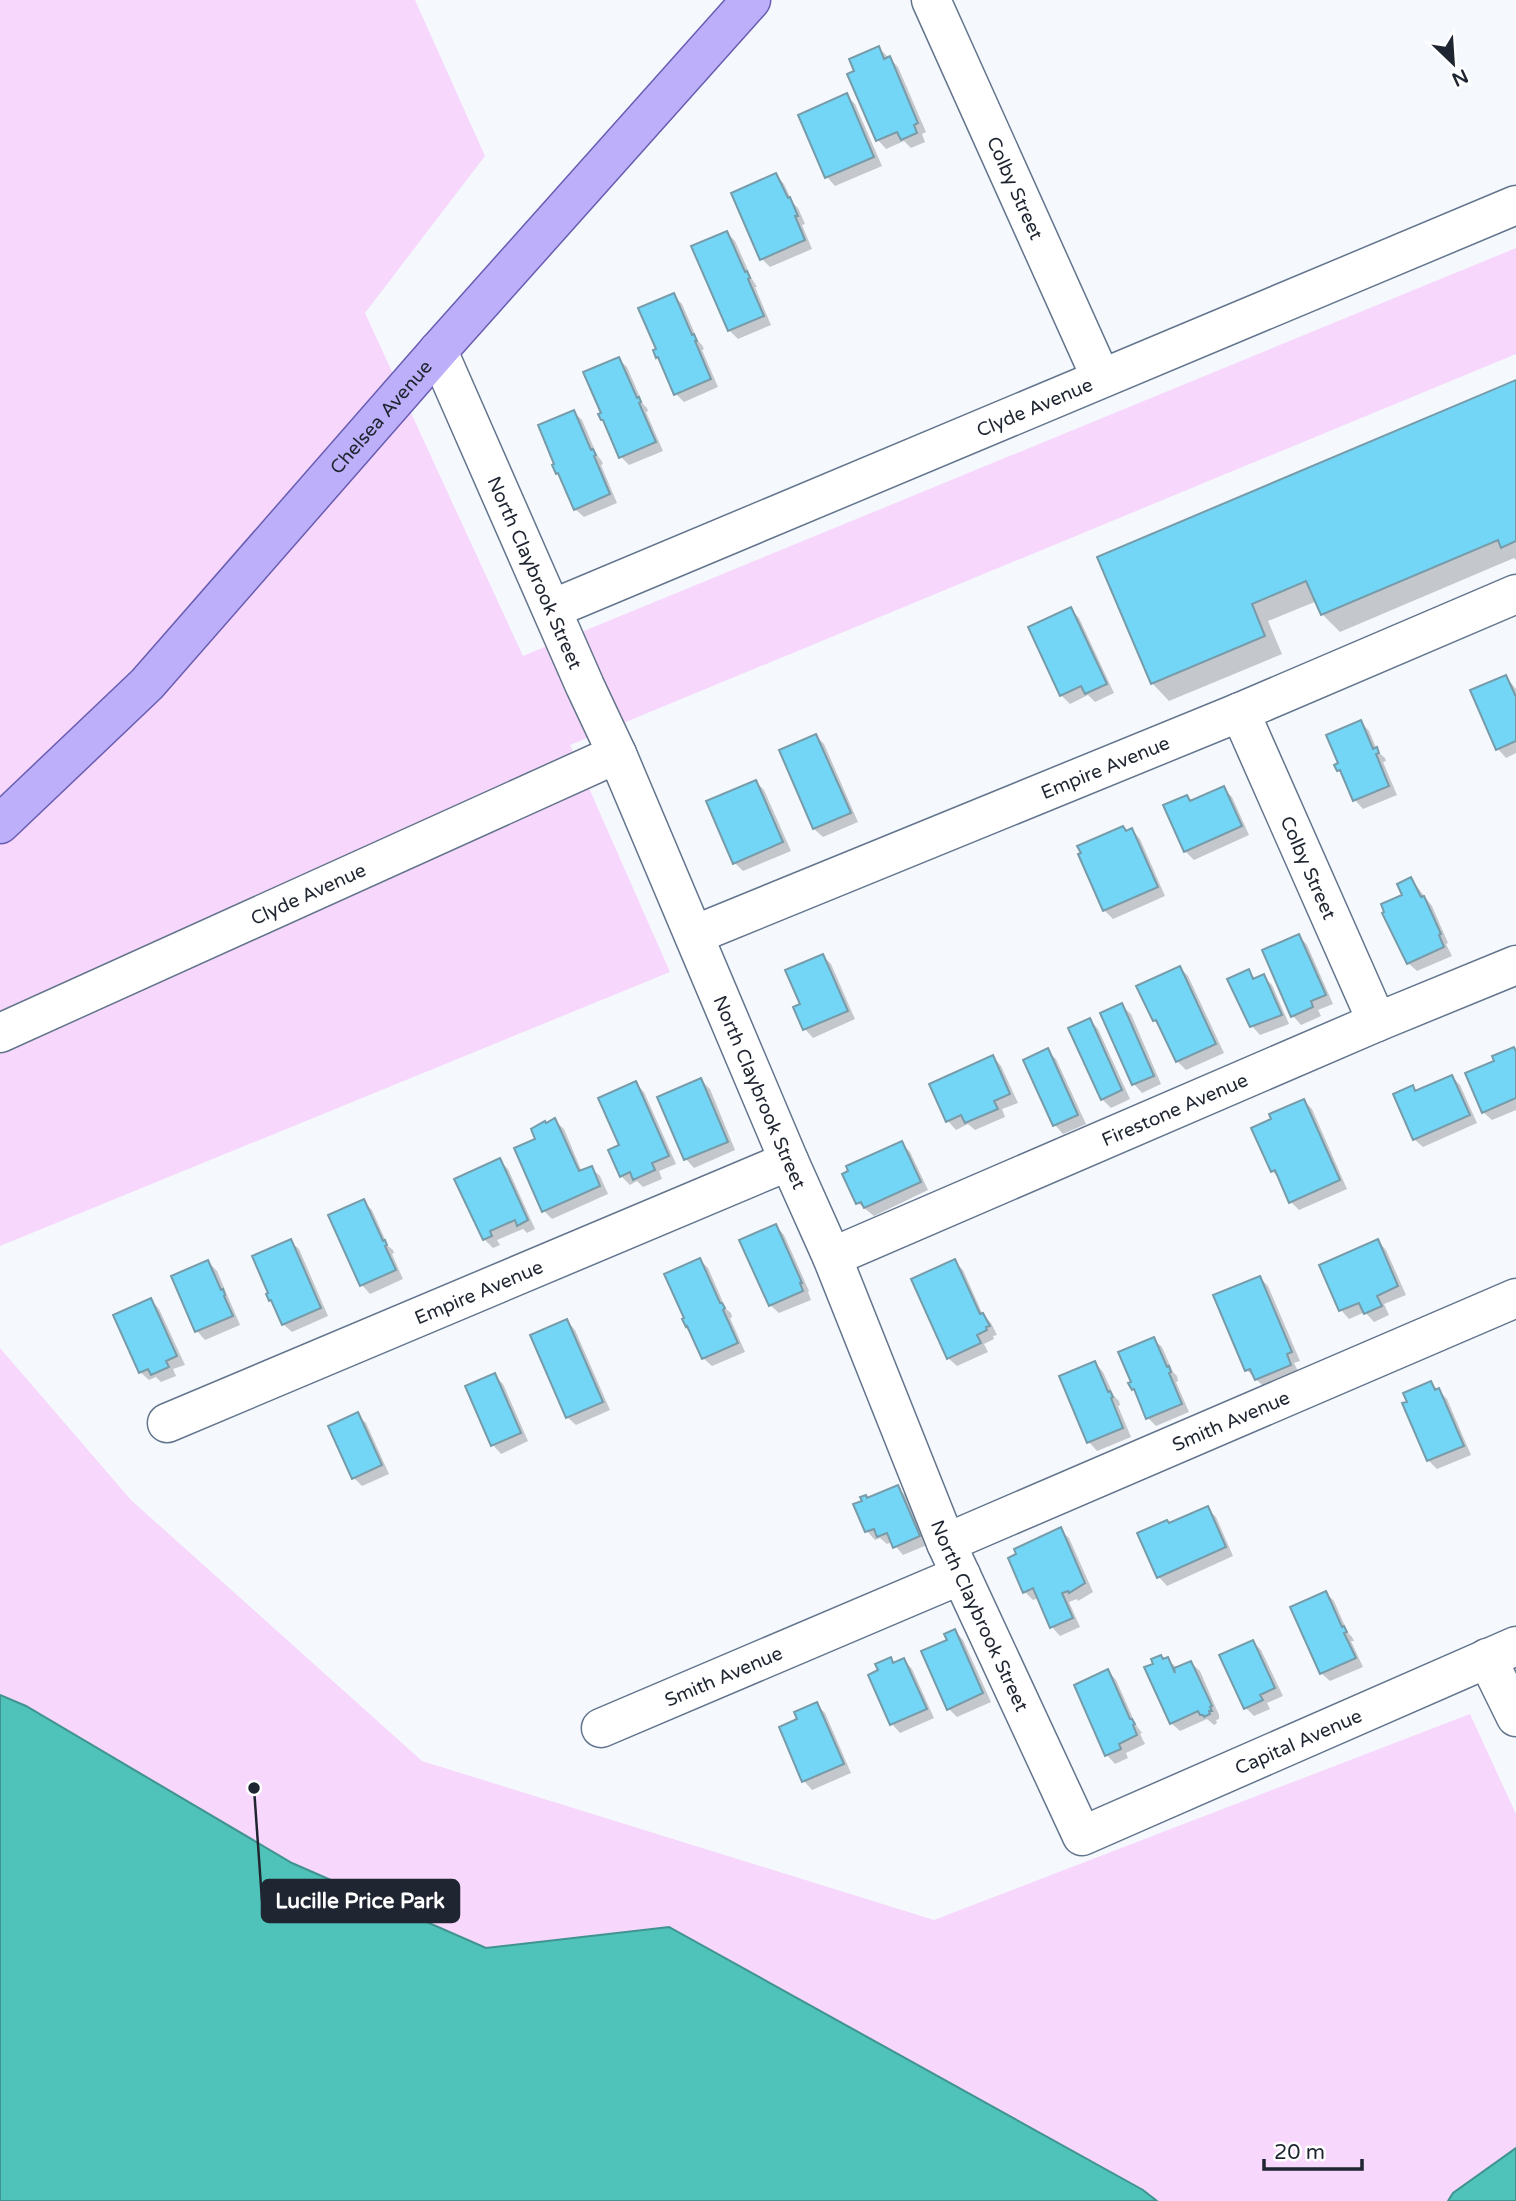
<svg xmlns="http://www.w3.org/2000/svg" width="1516" height="2201" viewBox="0 0 1516 2201" font-family="'Varela Round',sans-serif">
	<style>
		.green { fill: #f7d7fb }
		.water { fill: #4fc2b9; stroke: #419390; stroke-width: 2 }
		.shadow { fill: #0003 }
		.building { fill: #73d6f7; stroke: #779ba8; stroke-width: 2 }
		.lines { fill: none; stroke-linecap: round; stroke-linejoin: round }
		.minor-casing { stroke: #63758d; stroke-width: 41 }
		.major-casing { stroke: #695db2; stroke-width: 41 }
		.minor { stroke: #fff; stroke-width: 38 }
		.major { stroke: #bdaffa; stroke-width: 38 }
		.labels { text-anchor: middle; stroke-width: 5; stroke-linejoin: round; paint-order: stroke }
		.street-label { font-size: 19px; fill: #1f2631; stroke: #fff }
		.leader { fill: none; stroke: #1f2631; stroke-width: 2.5 }
		.callout-dot { fill: #1f2631; stroke: #fff; stroke-width: 2.5 }
		.callout { fill: #1f2631; stroke: #1f2631; stroke-width: 2.5 }
		.callout-label { font-size: 21px; text-anchor: middle; font-weight: bold; fill: #fff }
	</style>
	<rect width="100%" height="100%" fill="#f5f9fe"/>
	<path class="green" d="M0,0h415l70,156 -120,157 158,343 993,-408v106l-946,391 100,227 -670,274z
		M0,1348l131,152 291,261 512,159 536,-206 46,100v387h-1516z"/>
	<path class="water" d="M0,1695l26,11 266,157 194,85 183,-21 474,263 14,11h-1157z
		M1516,2148v53h-68l5,-8z"/>
	<path class="shadow" d="M879,48l19,19 28,65 -4,2 3,8 -14,6 -7,-7 -18,8 -8,-9 -28,-65 6,-3z
		M846,95l9,9 27,62 -47,20 -8,-9 -27,-61z
		M776,175l8,9 9,19 5,5 7,16 -3,1 10,24 -42,18 -8,-8z
		M727,233l8,8 17,38 5,8h-2l16,38 -33,14 -9,-9 -36,-83z
		M673,295l9,9 16,37 4,4 2,4 -2,1 16,37 -34,15 -8,-8 -15,-34 -3,-3z
		M618,359l9,8 16,37 4,4 1,3 -2,1 17,39 -34,14 -8,-8 -14,-33 -5,-4z
		M1516,382v178l-2,-2 -174,74 -18,-18 -5,-13 -49,20 14,33 -113,47 -17,-18z
		M574,412l8,8 15,35 4,5 2,4 -2,1 16,38 -33,14 -9,-8 -14,-32 -4,-4z
		M1071,609l8,9 35,75 -19,9 -7,-7 -18,9 -9,-9z
		M1506,677l10,12v64l-10,5 -8,-9z
		M1361,722l8,9 9,21 7,6 1,3 -3,1 14,33 -34,14 -8,-9 -10,-23 -7,-7z
		M816,736l8,8 34,78 -35,15 -9,-8z
		M756,782l8,8 27,61 -48,20 -8,-8z
		M1223,788l9,9 17,38 -55,25 -9,-9 2,-54 5,5z
		M1132,830l8,9 25,57 -52,23 -9,-9 -24,-55z
		M1411,879l21,27 16,37 -2,1 6,12 -35,15 -9,-8 -4,-68z
		M1299,936l8,9 26,59 -15,6 3,6 -20,9 -8,-9z
		M823,956l8,8 24,55 -42,19 -8,-9 -9,-21 6,-3z
		M1180,968l8,8 36,77 -38,17 -9,-9 -15,-32 -8,-9z
		M1248,971l9,9 7,-3 8,8 17,39 -29,11 -8,-9z
		M1122,1006l9,8 30,70 -19,9 -8,-9z
		M1090,1020l8,9 32,70 -19,9 -9,-9z
		M1513,1049l3,3v58l-24,10 -9,-8 13,-51z
		M1047,1051l9,8 30,65 -23,10 -8,-9z
		M993,1057l8,9 17,37 -16,6 3,8 -30,13 -7,-6 -12,6 -8,-9z
		M1452,1077l8,8 17,38 -54,24 -9,-8 -2,-52 5,5z
		M701,1080l9,9 25,61 -41,18 -8,-9z
		M635,1083l9,9 32,72 -17,7 3,8 -19,8 -6,-6 -7,4 -9,-9v-30z
		M1304,1101l8,8 35,80 -48,21 -8,-8 -9,-21 -10,-10 -19,-42z
		M555,1121l9,8 18,43 9,-4 9,8 8,18 -56,25 -8,-8 -7,-71 9,-15z
		M901,1143l9,9 18,38 -54,26 -16,-13 -14,-29z
		M499,1160l9,9 27,60 -8,4 -4,-4 -26,11 3,5 -7,3 -9,-9z
		M363,1201l9,9 16,36 5,4 1,3 -2,1 11,25 -33,15 -8,-9 -32,-69z
		M776,1226l8,9 25,56 -1,1 3,8 -32,13 -9,-8z
		M290,1241l9,8 29,67 -36,16 -9,-8z
		M1378,1241l8,9 20,45 -22,9 5,11 -15,7 -9,-10 -16,7 -8,-9 -19,-44z
		M700,1260l8,8 18,41 5,4 1,4 -2,1 15,34 -33,14 -9,-8z
		M954,1261l9,9 20,45 8,8 6,12 -4,1 1,3 -10,5 4,8 -31,14 -9,-8z
		M208,1262l9,9 23,54 -35,15 -8,-9z
		M1260,1278l8,8 32,75 -6,2 5,10 -34,15 -18,-18z
		M151,1300l8,9 26,56 -12,4 3,7 -15,6 -5,-5 -7,3 -9,-8z
		M567,1321l8,9 35,80 -34,15 -9,-8z
		M1153,1339l9,8 11,25 4,4 1,5 -2,1 13,30 -33,14 -8,-8 -11,-25 -4,-4z
		M1095,1363l8,9 11,24 5,5 1,4 -2,1 13,31 -34,14 -8,-9z
		M495,1376l8,8 25,57 -27,13 -8,-9z
		M1431,1383l16,16 24,56 -34,14 -9,-9 -23,-56z
		M357,1415l9,8 23,51 -27,12 -8,-8z
		M897,1487l9,9 21,49 -24,10 -11,-13 -5,2 -7,-6 -5,2 -8,-9 1,-31z
		M1207,1508l9,9 17,39 -66,30 -8,-9 -19,-43 29,-9z
		M1060,1530l9,8 24,54 -15,9 -1,-2 -8,3 11,25 -20,9 -8,-9 -13,-29 -6,2 -8,-8z
		M1326,1593l8,8 14,32 4,4 2,4h-3l12,26 -33,14 -9,-8z
		M955,1631l8,9 28,62 -34,15 -8,-8v-68z
		M1253,1642l8,8 22,46 -16,7 3,6 -16,7 -8,-8z
		M891,1659l4,5 9,-4 8,9 22,49 -34,15 -8,-9 -22,-48 10,-5z
		M1167,1659l9,8 15,-4 9,8 19,44v4l-3,1 1,3 -3,2 -7,-6 -27,12 -9,-8 -7,-63z
		M1108,1671l8,9 20,45 6,8 -2,1 5,10 -19,9 2,5 -13,6 -8,-9z
		M816,1704l9,9 26,60 -39,17 -8,-9 -4,-61z"/>
	<path class="building" d="M879,46l5,13 6,-3 28,67 -4,2 3,8 -16,7 -4,-8 -21,9 -29,-67 7,-3 -5,-12z
		M847,93l27,64 -49,21 -27,-63z
		M776,173l12,25 2,-1 8,19h-3l10,24 -45,20 -29,-67z
		M727,231l18,41 2,-1 3,7 -2,1 16,37 -36,15 -37,-85z
		M674,293l18,42 2,-1 3,7h-2l16,38 -37,16 -16,-38 -2,1 -3,-8 3,-1 -18,-41z
		M619,357l18,41 2,-1 2,5 -2,1 17,39 -37,16 -16,-38h-2l-3,-6 3,-1 -18,-41z
		M1516,380v161l-15,7 -3,-8 -177,75 -15,-34 -54,23 13,32 -114,48 -54,-127z
		M574,410l17,40 2,-1 3,6 -2,1 16,38 -36,16 -16,-37 -2,1 -4,-9 2,-1 -16,-39z
		M1071,607l36,77 -22,10 -4,-8 -21,10 -32,-69z
		M1506,675l10,22v44l-20,9 -26,-60z
		M1361,720l12,29 4,-2 2,6 -3,1 13,32 -36,15 -13,-31 -3,1 -3,-6 4,-2 -12,-28z
		M816,734l35,79 -38,16 -34,-79z
		M756,780l27,62 -50,22 -27,-63z
		M1224,786l18,40 -58,26 -21,-47 24,-10 3,6z
		M1123,826l3,5 6,-3 26,59 -55,24 -25,-57 3,-1 -4,-7z
		M1411,877l10,20 3,-1 17,38 -2,1 5,12 -37,17 -25,-51 2,-1 -3,-8 21,-9 -5,-11z
		M1299,934l27,61 -15,6 2,6 -22,10 -29,-67z
		M823,954l25,57 -45,19 -10,-23 7,-3 -15,-34z
		M1180,966l36,78 -40,18 -20,-42 -3,1 -17,-35z
		M1249,969l4,10 11,-5 18,41 -32,12 -23,-48z
		M1122,1003l32,73 -22,9 -32,-72z
		M1090,1018l32,72 -21,10 -33,-72z
		M1514,1047l2,5v46l-34,15 -17,-40 29,-12 -2,-5z
		M1048,1048l30,67 -25,11 -30,-66z
		M993,1055l17,39 -16,7 4,8 -33,14 -4,-8 -15,7 -17,-38z
		M1452,1075l18,40 -57,25 -20,-46 20,-9 2,6z
		M701,1078l27,64 -44,18 -27,-63z
		M636,1081l33,75 -17,7 3,7 -22,10 -3,-8 -10,5 -12,-27 11,-5 -21,-47z
		M1304,1099l36,81 -51,23 -14,-33 -4,2 -20,-44 20,-9 -2,-5z
		M555,1118l24,53 13,-5 8,20 -58,26 -28,-64 21,-9 -4,-10 14,-8 1,2z
		M902,1141l19,41 -57,26 -3,-6 -5,2 -14,-30 6,-3 -2,-5z
		M500,1158l28,62 -11,6 -2,-6 -25,11 2,5 -9,4 -29,-61z
		M364,1199l19,42 2,-1 2,5 -2,1 11,24 -36,16 -32,-71z
		M776,1224l26,59h-2l3,8 -34,15 -30,-66z
		M291,1239l30,69 -39,17 -11,-25 -2,1 -3,-7 2,-1 -16,-37z
		M1378,1239l20,47 -21,10 5,10 -18,8 -5,-11 -20,8 -20,-46z
		M700,1258l20,45h2l3,5 -2,2 15,33 -36,16 -15,-33 -1,1 -4,-8 2,-1 -20,-44z
		M955,1259l25,55 3,-1 7,13 -4,1 1,3 -10,5 4,8 -34,16 -36,-80z
		M208,1260l13,30 2,-1 2,6 -1,1 9,20 -38,16 -24,-56z
		M1260,1276l32,76 -5,2 4,11 -36,15 -5,-11 -5,2 -32,-76z
		M151,1298l26,58 -11,5 3,6 -18,8 -3,-6 -9,4 -26,-58z
		M567,1319l36,83 -37,16 -36,-83z
		M1154,1337l13,30 2,-1 2,6 -2,1 13,31 -36,15 -12,-30 -2,1 -4,-7 3,-1 -13,-30z
		M1095,1361l13,31 2,-1 3,6 -2,1 12,30 -36,15 -28,-67z
		M495,1373l26,60 -30,13 -26,-60z
		M1431,1381l4,9 4,-2 25,58 -37,15 -25,-58 5,-1 -4,-9z
		M358,1412l24,53 -30,14 -24,-53z
		M898,1485l22,51 -27,12 -6,-15 -10,4 -3,-8 -9,3 -12,-28 9,-3 -2,-4 6,-2 1,3z
		M1208,1506l18,41 -69,31 -20,-45 30,-13 2,3z
		M1061,1527l24,56 -16,10 -1,-2 -6,2 11,25 -23,10 -17,-40 -10,5 -15,-35 8,-4 -2,-5z
		M1326,1591l16,36 2,-1 3,6 -3,1 12,25 -36,16 -30,-67z
		M955,1629l28,64 -36,17 -26,-59 26,-11 -3,-6z
		M1253,1640l22,48 -15,7 3,5 -19,9 -25,-54z
		M1161,1655l2,4 5,-2 7,16 -1,-5 17,-7 21,45 -2,1 2,4h-3l1,3 -6,3 -1,-2h-3l-2,-4 -28,13 -26,-57 9,-3 -2,-5z
		M891,1657l2,6 11,-5 23,51 -37,16 -22,-50 10,-5 -3,-6z
		M1108,1669l22,50h2l3,5 -2,1 4,10 -18,9 2,5 -16,7 -31,-71z
		M817,1702l27,62 -42,18 -23,-55 18,-8 -3,-7z"/>
	<g class="lines">
		<defs>
			<g id="minor">
				<path id="s1" d="M931,0l170,378"/>
				<path id="s2" d="M438,351l147,335 32,68 172,407 43,96 114,286 136,293 434,-190"/>
				<path id="s3" d="M552,609l964,-404"/>
				<path id="s4" d="M1240,712l137,310"/>
				<path id="s5" d="M694,935l546,-223 276,-118"/>
				<path id="s6" d="M0,1033l617,-279"/>
				<path id="s7" d="M832,1257l545,-235 139,-57"/>
				<path id="s8" d="M167,1423l622,-262"/>
				<path id="s9" d="M946,1543l570,-245"/>
				<path d="M1487,1658l29,59"/>
				<path id="s10" d="M601,1728l360,-153"/>
			</g>
			<g id="major">
				<path id="s11" d="M0,824l147,-140 291,-333 313,-351"/>
			</g>
		</defs>
		<use href="#minor" class="minor-casing"/>
		<use href="#major" class="major-casing"/>
		<use href="#minor" class="minor"/>
		<use href="#major" class="major"/>
	</g>
	<g class="labels">
		<g class="street-label">
			<text dy="7" stroke="none"><textPath href="#s1" startOffset="206">Colby Street</textPath></text>
			<text dy="7" stroke="none"><textPath href="#s3" startOffset="523">Clyde Avenue</textPath></text>
			<text dy="7" stroke="none"><textPath href="#s11" startOffset="558">Chelsea Avenue</textPath></text>
			<text dy="7" stroke="none"><textPath href="#s2" startOffset="242">North Claybrook Street</textPath></text>
			<text dy="7" stroke="none"><textPath href="#s5" startOffset="444">Empire Avenue</textPath></text>
			<text dy="7" stroke="none"><textPath href="#s4" startOffset="170">Colby Street</textPath></text>
			<text dy="7" stroke="none"><textPath href="#s6" startOffset="338">Clyde Avenue</textPath></text>
			<text dy="7" stroke="none"><textPath href="#s2" startOffset="808">North Claybrook Street</textPath></text>
			<text dy="7" stroke="none"><textPath href="#s7" startOffset="373">Firestone Avenue</textPath></text>
			<text dy="7" stroke="none"><textPath href="#s8" startOffset="338">Empire Avenue</textPath></text>
			<text dy="7" stroke="none"><textPath href="#s9" startOffset="310">Smith Avenue</textPath></text>
			<text dy="7" stroke="none"><textPath href="#s2" startOffset="1376">North Claybrook Street</textPath></text>
			<text dy="7" stroke="none"><textPath href="#s10" startOffset="133">Smith Avenue</textPath></text>
			<text dy="7" stroke="none"><textPath href="#s2" startOffset="1855">Capital Avenue</textPath></text>
		</g>
	</g>
	<path class="leader" d="M254 1788L262 1901"/>
	<circle class="callout-dot" cx="254" cy="1788" r="7"/>
	<rect class="callout" x="262" y="1880" width="197" height="42" rx="7"/>
	<g class="callout-label">
		<text x="360" y="1908">Lucille Price Park</text>
	</g>
	<g transform="translate(1453 63) rotate(155)" stroke="#ffffff" stroke-width="5" paint-order="stroke">
	<path d="M0-5L12 26L0 18L-12 26Z" fill="#1f2631"/>
	<text y="-10" font-size="19" font-weight="bold" text-anchor="middle" fill="#1f2631">N</text>
	</g>
	<path d="M1264 2159v10h98v-10" fill="none" stroke="#1f2631" stroke-width="3.5"/>
	<text x="1274" y="2159" font-size="21" fill="#1f2631" stroke="#ffffff" stroke-width="5" paint-order="stroke">20 m</text>
</svg>
